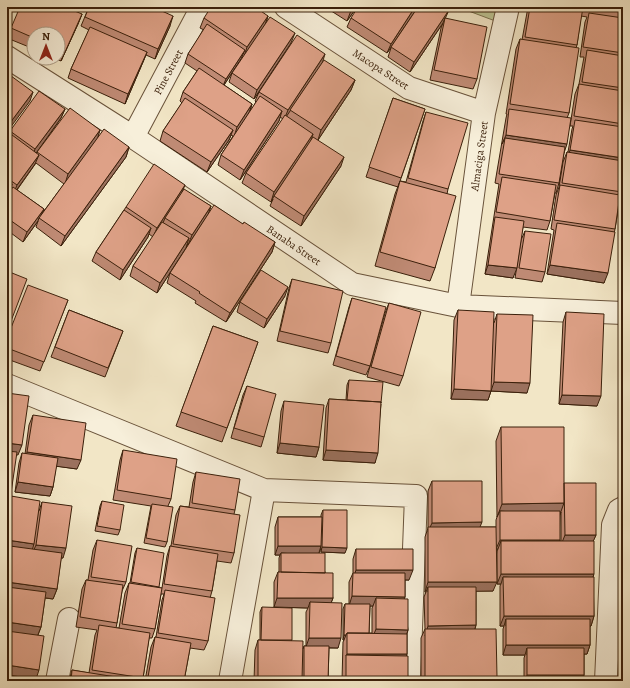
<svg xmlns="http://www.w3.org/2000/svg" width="630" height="688" viewBox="0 0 630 688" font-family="Alegreya,serif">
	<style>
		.green { fill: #bdc493; stroke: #7c724f }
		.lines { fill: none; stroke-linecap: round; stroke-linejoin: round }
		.minor-casing { stroke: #69523a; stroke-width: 24 }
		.minor { stroke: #f7efda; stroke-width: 22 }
		.wall { fill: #bf8a74; stroke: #3b200b; fill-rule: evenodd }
		.shaded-wall { fill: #9b715e; stroke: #3b200b }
		.building { fill: #dea187; stroke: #3b200b }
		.labels { text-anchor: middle; stroke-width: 3; stroke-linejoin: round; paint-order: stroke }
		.street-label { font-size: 11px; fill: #3b200b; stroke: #f7efda }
	</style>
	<rect width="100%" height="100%" fill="#f2e6c6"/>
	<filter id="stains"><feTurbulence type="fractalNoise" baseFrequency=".005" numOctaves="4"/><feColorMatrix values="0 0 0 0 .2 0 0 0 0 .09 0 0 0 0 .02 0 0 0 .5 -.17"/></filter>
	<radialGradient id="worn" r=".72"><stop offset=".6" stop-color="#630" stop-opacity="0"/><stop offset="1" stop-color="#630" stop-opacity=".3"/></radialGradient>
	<path class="green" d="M458,7h43l-3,15z"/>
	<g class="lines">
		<defs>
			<path id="minor" d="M286,7l123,81 75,25
				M7,57l126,80 219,147 106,22 165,7
				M133,137l69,-130
				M458,306l26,-193 24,-106
				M7,385l257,105 152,6 -7,185
				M57,681l12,-62
				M230,681l34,-191
				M606,681l7,-156 6,-15 4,-2"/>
		</defs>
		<use href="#minor" class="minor-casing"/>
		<use href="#minor" class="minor"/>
	</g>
	<path class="wall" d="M89,7h76l-2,5 7,14 -15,33 -9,-4 -21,49 -57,-26 3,-9 18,-39 -8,-4z
		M325,7h32l-10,14z
		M528,7h95v180l-1,5 -2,7 -5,30 -11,54 -57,-9 7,-44 -3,-1 5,-34 3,-8 4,-25 4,-10h1l4,-23 1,-3h-3l5,-32 4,-10 5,-27h-4l5,-35 2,-5 -6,-1 -4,29 -1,3 -7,65 -2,5 -3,35 -5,30 -3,10h-1l-5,28 -3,9 -24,-3 -10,51 -28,-4 14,-90 -4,-1 11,-65 1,-4h-1l10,-65 4,-10 2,1z
		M82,14l-4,10 -17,37 -7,-3h4v-24h-24v15l-27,-11 4,-10z
		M268,16l-2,7 25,20 31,19 33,18 -4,10 -33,50 23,26 -40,60 -31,-20 3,-7 -2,3 -29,-19 4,-10 37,-54 -3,-2 -1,4 -39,59 -22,-15 3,-10 12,-19 -2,-1 -2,5 -22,32 -47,-31 3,-10 19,-28 -2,-2 3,-9 14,-21 -12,-8 3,-9 16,-24 -4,-2 4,-10zM232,73l-3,9 25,17 5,-7 -4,9 1,1 -6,10 2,-8 -28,-19z
		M351,18h95l31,61 -4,10 -43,-9 11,-52 2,-5 -33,49 -22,-15 3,-9 -4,5 -40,-26z
		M393,98l32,11 -27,78 -32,-10z
		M65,109l-4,9 -25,35h1v-1l63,-22 -3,8 32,9 -3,10 -65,89 -25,-19 2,-6 -15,21 -16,-12v-97h2l1,-2zM36,163l28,21 -23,31 3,-6 -27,-19z
		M426,112l22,77 -1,5 -12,74 -5,13 -55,-15 20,-72 5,-13 6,1 17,-61z
		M183,190l28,16 -3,9 35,9 32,18 -3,10 -46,70 -31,-19 1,-2 -29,-18 3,-10 18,-28 -1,-1 -1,4 -29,45 -27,-17 3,-10 20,-29 -4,-3 -1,3 -28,43 -28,-19 4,-9 30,-45z
		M525,231l20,41 -3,10 -27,-4 6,-38z
		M292,279l39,64 -3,10 -51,-12 12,-53z
		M285,296l-21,32 -27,-16 3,-10z
		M352,298l18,68 -4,9 -33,-10 16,-58z
		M68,300l-28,71 -33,-12v-21z
		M389,303l14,73 -4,10 -32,-9 18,-64z
		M69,310l54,21 -18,46 -54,-20z
		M458,310l36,13 3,-9 30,79 -36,-2 -3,9 -37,-1 3,-79z
		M566,312l31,94 -38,-2 4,-82z
		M213,326l45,16 -36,100 -46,-16z
		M349,380l32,24 -6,59 -52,-3 3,-52 3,-9 17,1 1,-15z
		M247,386l17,51 -3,10 -30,-9 12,-43z
		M284,401l35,46 -3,10 -39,-4 4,-42z
		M33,415l44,54 -21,-3 -3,21 -3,9 -35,-4 4,-29 3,-10 3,1 4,-29z
		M501,427l63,57 32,51 -3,6v36l1,39 -3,10h-1v19l-3,9h-3v21l-2,6h-59l1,-1v-22l1,-3h-22v-26l1,-3h-4v-40l1,-2h-4v-33l1,-2h-1l-4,42h-17v34l-1,4 20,52h-74v-43l4,-9 -1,-32 2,-5h-1v-55l3,-9v-37l4,-10 48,46h16v-7l1,-3 -1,-76zM561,512v29h-2l1,-26z
		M123,450l48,49 -3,7 -1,36 -2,5 -21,-4 7,-37 -38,-6 7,-40z
		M196,472l39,38 -1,4v39l-3,10 -14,-2 -5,30 -2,7 -2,43 -4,9 -14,-2 -6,33h-39l6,-34 4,-10h1l6,-37 2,-6h-3l-6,35 -3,9h-3l-6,40 -1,3h-73l3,-11 17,3 6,-38 2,-5 -21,-3 6,-38 4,-9h2l5,-30 4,-10 29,42 -4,9 -5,32 -1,5h3l6,-35 4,-10h1l5,-30 2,-5 22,39 -1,1h4l5,-32 3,-10h1l5,-31 4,-9 9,1 4,-25z
		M11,496l28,15 3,-9 21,56h-2l-4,31 -4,10 -8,-1 -4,29 -3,8 -2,44 -29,-4v-120l2,-4h-2v-45z
		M102,501l18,29 -2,5 -23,-4 5,-25z
		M323,510l22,43 -24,-1v-4l-2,5 14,45 -2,5 7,45h-9l-1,33h-74l1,-31 3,-10h2v-28l2,-5 30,34 11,8 1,-3h2v-34l2,-4 -34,-1v-25l4,-10h1v-14l1,-3h-5v-28l3,-10h43v-2z
		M356,549l53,31h-4v17l-1,2 4,31 -1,4v20l-1,2 2,24 -66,1 1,-39 1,-2h-1v-31l2,-5h4v-22l4,-9v-14zM370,606h3l-1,2v25h-3z
		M623,591v54h-1v-50z"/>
	<path class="shaded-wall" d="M352,7h5l-10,14 5,-13z
		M415,7h3l-31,46 4,-9z
		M449,10l-4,9v-1l-2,5 -33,49 4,-10z
		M82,14l-4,10 -17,37 4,-9z
		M173,16l-3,10 -15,33 3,-10z
		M268,16l-3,9 -21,32 3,-10z
		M295,33l-4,10 -37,56 3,-9z
		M245,50l-4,9 -19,29 4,-9z
		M147,52l-4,10 -18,42 3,-10z
		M325,54l-3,10 -38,56 4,-10z
		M355,80l-4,10 -33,50 3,-10z
		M33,92l-3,9 -23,31v-5z
		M252,104l-3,9 -15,24 3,-10z
		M65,109l-4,9 -29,41 3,-10z
		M282,111l-3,10 -39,59 4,-10z
		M100,130l-3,10 -32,44 3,-10z
		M233,130l-4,10 -22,32 4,-10z
		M313,134l-3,10 -36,52 -3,6 3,-10z
		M506,135l61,9 -3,9 -59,-15 -3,6z
		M129,147l-3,10 -65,89 4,-10z
		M570,150l53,8v10l-56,-8z
		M39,155l-4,9 -22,31 4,-10z
		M344,157l-3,9 -40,60 3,-10z
		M12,184l-3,10 -2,2v-4z
		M185,185l-4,10 -16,23 -2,5 -10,14 4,-9z
		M211,206l-3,9 -20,30 4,-10z
		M44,209l-4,9h-1l-1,3 -15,21 4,-10z
		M151,228l-3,9 -28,43 3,-10z
		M189,238l-3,10 -29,45 3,-10z
		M275,242l-3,10 -46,70 4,-9z
		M488,265l29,3 -4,10 -28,-4z
		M550,265l58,8 -4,10 -57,-9z
		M288,287l-3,9 -21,32 3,-9z
		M494,382l36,1 -3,10 -36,-2z
		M454,389l37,2 -3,9 -37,-1z
		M562,395l39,1 -4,10 -38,-2z
		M7,443l15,2 -4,10 -11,-1z
		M280,443l39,4 -3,10 -39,-4z
		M326,450l52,3 -3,10 -52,-3z
		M27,452l54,8 -4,9 -53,-7z
		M18,482l35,5 -3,9 -35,-4z
		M7,493h4l-4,10z
		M564,503l-5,14 -59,-6 -3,6 5,-13z
		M482,522l-4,10h-50l4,-9z
		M565,535h31l-4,9 -31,1z
		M7,540l27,4 -3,10 -21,-8 -1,5h-2z
		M500,540h60l-4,9 -55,-8 -3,8h-2z
		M36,545l30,3 -3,10 -31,-4z
		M278,546h43l-3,10 -37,-3 -1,2h-5z
		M322,547l25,1 -2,5 -24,-1z
		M356,570h57l-4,10 -56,-1z
		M501,574h93l-3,9 -88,-6 -2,7h-4z
		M7,582l50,7 -4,10 -46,-7z
		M428,582h69l-4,9 -65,1v-5l-2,5h-1z
		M352,596l53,1 -4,9 -25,-8 -3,8h-24z
		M277,598h56l-4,10 -19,-6 -2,6 -34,-1z
		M504,616h90l-3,10h-85v-7l-2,7h-4z
		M7,622l34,5 -4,10 -30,-4z
		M476,625l-3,10 -48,1 3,-10z
		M376,629l32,1 -3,9h-33z
		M344,635h2l-2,5h-1z
		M309,638h32l-3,10 -32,-1z
		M506,645h84l-3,9 -60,1v-7l-2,7h-22z
		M347,654h60l-3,10 -58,-8z
		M7,665l32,5 -3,9 -29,-4z
		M527,675h57l-2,6h-57z
		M425,677h72l-2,4h-72z
		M346,679l62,1 -1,1h-62z
		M258,680h44v1h-45z"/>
	<path class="building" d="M20,7h45l17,7 -17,38 -7,-3v-15h-24v4l-23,-10z
		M89,7h64l20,9 -15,33 -73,-32z
		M211,7h44l13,9 -21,31 -43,-29z
		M358,7h57l-24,37 -40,-26z
		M418,7h27l4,3 -35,52 -23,-15z
		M530,7h53l-6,38 -52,-8z
		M590,7h33v5z
		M589,13l34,5v35l-40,-6z
		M270,17l25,16 -38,57 -25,-17z
		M445,18l42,9 -10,52 -43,-9z
		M207,24l38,26 -19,29 -38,-25z
		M90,27l57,25 -19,42 -57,-25z
		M297,35l28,19 -37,56 -29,-18z
		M520,39l59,9 -10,65 -59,-9z
		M587,50l36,6v32l-41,-6z
		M324,60l31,20 -34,50 -31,-20z
		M199,68l53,36 -15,23 -54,-35z
		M7,73l26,19 -26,35z
		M579,84l44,7v33l-49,-8z
		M39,91l26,18 -30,40 -25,-18z
		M260,96l22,15 -38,59 -23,-15z
		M185,98l48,32 -22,32 -48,-31z
		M393,98l32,11 -24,69 -32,-11z
		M70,108l30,22 -32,44 -31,-22z
		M509,109l62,9 -4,26 -61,-9z
		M426,112l42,11 -20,66 -40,-11z
		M285,115l28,19 -39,58 -28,-19z
		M575,120l48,7v31l-53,-8z
		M104,129l25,18 -64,89 -26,-18z
		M8,132l31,23 -22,30 -10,-7v-45z
		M313,137l31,20 -40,59 -30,-20z
		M505,138l60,9 -6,36 -60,-9z
		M567,152l56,9v26l-1,5 -60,-9z
		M154,164l31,21 -28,43 -31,-21z
		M502,177l54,8 -6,36 -54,-9z
		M7,180l5,4 -5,8z
		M400,181l56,15 -21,72 -55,-16z
		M560,185l60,10 -5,34 -61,-9z
		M13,187l31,22 -17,23 -20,-14v-23z
		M184,189l27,17 -19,29 -27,-17z
		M214,205l29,19 1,-2 31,20 -45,71 -31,-20 1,-1 -30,-19z
		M124,210l27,18 -28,42 -27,-18z
		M495,217l29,4 -7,47 -29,-3z
		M162,222l27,16 -29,45 -27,-17z
		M557,223l58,9 -7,41 -58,-8z
		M525,231l26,3 -6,38 -26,-4z
		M261,270l27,17 -21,32 -27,-17z
		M7,271l20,8 -19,50 -1,-1z
		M292,279l51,12 -12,52 -51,-12z
		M28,285l40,15 -24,62 -37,-14v-10z
		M352,298l34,9 -16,59 -34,-10z
		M389,303l32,9 -18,64 -32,-9z
		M69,310l54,21 -15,37 -53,-21z
		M458,310l36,2 -3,79 -37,-2z
		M566,312l38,2 -3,82 -39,-1z
		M497,314l36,1 -3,68 -36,-1z
		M213,326l45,16 -31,86 -46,-16z
		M349,380l34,2 -2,21v-1l-34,-2z
		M247,386l29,8 -12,43 -30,-9z
		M7,393l22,3 -7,49 -15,-2z
		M329,399l52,3 -3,51 -52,-3z
		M284,401l40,4 -5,42 -39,-4z
		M33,415l53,8 -5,37 -54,-8z
		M501,427h63v76l-62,1z
		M123,450l54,9 -6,40 -54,-9z
		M7,451l10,1 -6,41h-4z
		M22,453l36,5 -5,29 -35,-5z
		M196,472l44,7 -5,31 -43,-7z
		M432,481h50v41l-50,1z
		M564,483h32v52h-31z
		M11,496l29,5 -6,43 -27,-4v-16z
		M102,501l22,4 -4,25 -23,-4z
		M42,502l30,4 -6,42 -30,-3z
		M152,504l21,3 -6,35 -21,-4z
		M180,506l60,9 -6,38 -61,-9z
		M323,510h24v38l-25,-1z
		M500,511h60v29h-60z
		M278,517h44l-1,29h-43z
		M428,527h68l1,55h-69z
		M97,540l35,6 -6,36 -35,-5z
		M501,541h93v33h-93z
		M10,546l52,7 -5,36 -50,-7v-12z
		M170,546l48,8 -6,37 -48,-7z
		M137,548l27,5 -5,34 -28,-5z
		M356,549h57v21h-57z
		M281,553h44v20l-44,-1z
		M278,572l55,1v25h-56z
		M353,573h52v24l-53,-1z
		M503,577h91v39h-90z
		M86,580l37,5 -6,38 -37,-6z
		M129,583l33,5 -7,41 -33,-5z
		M7,587l39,5 -5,35 -34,-5z
		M428,587h48v38l-48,1z
		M165,590l50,8 -7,43 -50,-8z
		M376,598l32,1v31l-32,-1z
		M310,602l32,1 -1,35h-32z
		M345,604h25l-1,29h-22l-1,2h-2z
		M262,607l30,1v32h-31z
		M506,619h84v26h-84z
		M99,625l51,8 -7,45 -51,-8z
		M425,629h71l1,48h-72z
		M7,631l37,5 -5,34 -32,-5z
		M347,633l60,1v20h-60z
		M155,637l36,6 -7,38h-10l-26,-4z
		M258,640l45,1 -1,39h-44z
		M304,646h25l-1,35h-24z
		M527,648h57v27h-57z
		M346,655l62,1v24l-62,-1z
		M72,670l69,11h-70z
		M524,679h43v2h-43z"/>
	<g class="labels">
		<g class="street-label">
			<text transform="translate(381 69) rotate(33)" y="4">Macopa Street</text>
			<text transform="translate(168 72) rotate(-62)" y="4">Pine Street</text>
			<text transform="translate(479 156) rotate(-82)" y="4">Almaciga Street</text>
			<text transform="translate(294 245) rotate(34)" y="4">Banaba Street</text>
		</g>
	</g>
	<rect width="630" height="688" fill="none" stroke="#f2e6c6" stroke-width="24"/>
	<rect x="8" y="8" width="614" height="672" fill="none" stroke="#3b200b" stroke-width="2"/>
	<rect x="12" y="12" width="606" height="664" fill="none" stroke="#3b200b"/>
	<g transform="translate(46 46)"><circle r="19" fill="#f7efda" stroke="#ac9c87"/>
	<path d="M0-3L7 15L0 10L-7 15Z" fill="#8f2418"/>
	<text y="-6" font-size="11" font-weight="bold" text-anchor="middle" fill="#3b200b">N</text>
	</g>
	<rect width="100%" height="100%" filter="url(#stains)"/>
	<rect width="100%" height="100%" fill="url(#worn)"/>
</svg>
